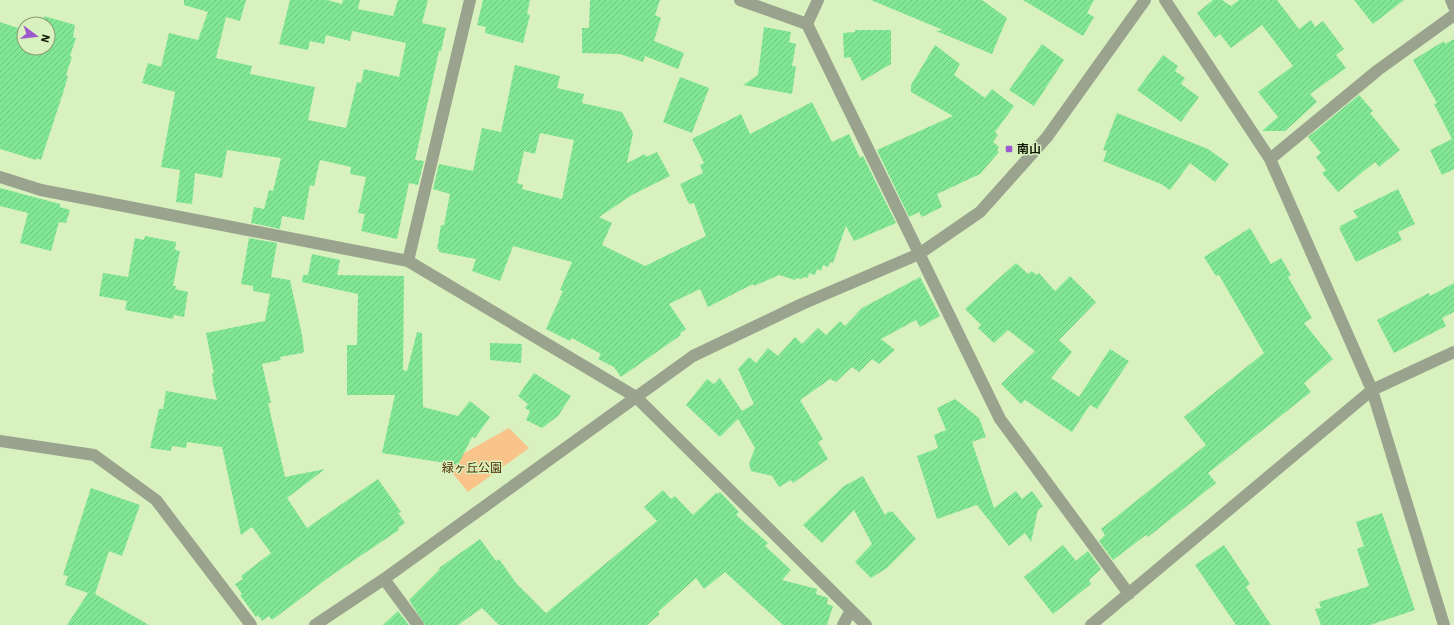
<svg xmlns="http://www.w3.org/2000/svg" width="1454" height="625" viewBox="0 0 1454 625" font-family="'IBM Plex Sans','Noto Sans JP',sans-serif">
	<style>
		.park { fill: #f9c489 }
		.building { fill: url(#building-hatch); fill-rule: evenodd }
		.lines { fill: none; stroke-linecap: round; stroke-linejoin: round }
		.minor { stroke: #99a38e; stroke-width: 12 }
		.poi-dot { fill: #9d59ce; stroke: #d9f1bf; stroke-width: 1.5 }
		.labels { text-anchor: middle; stroke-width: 3; stroke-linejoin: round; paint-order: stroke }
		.poi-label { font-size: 12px; font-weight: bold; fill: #111907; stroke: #d9f1bf; text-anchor: start }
		.park-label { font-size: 12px; fill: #4d2d01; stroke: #d9f1bf }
	</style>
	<defs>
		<pattern id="building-hatch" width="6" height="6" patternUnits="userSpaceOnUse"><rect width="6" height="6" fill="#81e795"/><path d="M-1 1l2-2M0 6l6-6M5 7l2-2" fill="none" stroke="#6ec67f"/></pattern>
	</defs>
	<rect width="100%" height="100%" fill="#d9f1bf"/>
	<path class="park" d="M509,428l20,20 -61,44 -23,-28z"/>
	<path class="building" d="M184,0h62l-6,21 -14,-4 -10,41 36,8 -2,8 65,13 -7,33 38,8 11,-46 4,1 3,-14 35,8 7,-34 -54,-12 -2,10 -24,-6 -2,9 -14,-3 -2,9 -29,-6 11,-44h37l15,4 1,-4h17l-2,9 35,7 5,-16h30l-6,23 24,5 -5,23h-2l-24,109 9,1 -6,24 -9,-2 -12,56 -36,-8 4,-17 -7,-1 8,-36 -16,-3 1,-7 -31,-7 -6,26 -4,-1 -6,35 -22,-4 -2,13 -29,-6 3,-16 10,2 5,-19 4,1 8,-33 -54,-8 -5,28 -27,-5 -3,31 -16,-2 4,-32 -19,-3 14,-75 -33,-9 6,-20 13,4 8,-34 29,7 10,-28 -24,-7z
		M483,0h47l-3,14 3,1 -7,28 -38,-10 1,-6 -9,-2z
		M590,0h70l-5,15 6,3 -7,23 30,12 -6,16 -33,-13 -2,6 -23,-8 -38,-1v-25h7z
		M871,0h111l25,18 -15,36 -56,-23 7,-1z
		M1023,0h71l-7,13 7,4 -11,19z
		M1213,0h9l9,6 8,-6h38l22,29 12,-9 4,7 8,-6 21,28 -8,6 10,13 -36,26 7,8 -32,29h-23l16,-14 -20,-25 35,-26 -31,-41 -31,23 -11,-14 -5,4 -18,-25z
		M1354,0h50l-31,24z
		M44,16l31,9 -2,12 3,1 -6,18 2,1 -6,18 2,1 -5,17 -22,67 -4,-2 -1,2 -36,-11v-127l24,8v18h24v-24h-12l2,-7 6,2z
		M764,27l27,5 -2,10 7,2 -4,22h4l-4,28 -49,-9 15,-10z
		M855,30h36v34l-29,17 -12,-24 -6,1 -1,-25 12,-1z
		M1454,39v130l-12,6 -12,-25 22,-11 -18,-35 3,-1 -24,-43 31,-19 1,3z
		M1042,44l22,16 -30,46 -25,-16z
		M935,45l25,19 -6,11 31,23 7,-9 22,17 -19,26 3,3 -5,7 6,5 -2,3 2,2 -19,22 -43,20 5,13 -20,10 -3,-5 -10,5 -32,-67 76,-34 -42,-24v-7z
		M1163,55l15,11 -3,5 10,7 -4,6 18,13 -18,25 -44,-32z
		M515,65l45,11 -3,12 27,6 -2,9 40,9 11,21 -6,30 18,-9 1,3 11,-5 13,24 -38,19 -33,22 13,6 -10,22 43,21 61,-30 -12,-33 -5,1 -9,-20 23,-11 -3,-8 4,-2 -12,-24 49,-25 9,20 62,-32 20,40 17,-8 11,24 3,-2 33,67 -42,18 -8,-15 -13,37 -3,-1 -2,5 -5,-2 -2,6 -4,-2 -2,6 -6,-2 -1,5 -5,-1 -1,2 -6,-1 -1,2 -16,-5 -25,11 -1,-2 -45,23 -8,-18 -31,15 17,25 -6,4 1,2 -60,42 -7,-10 -16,-8 3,-5 -29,-16 -2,3 -24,-12 17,-38 -3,-1 12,-28 -59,-16 -13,35 -28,-10 4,-12 -37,-7v-3h-2l4,-24h3l6,-31 -17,-5 6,-25 34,7 9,-43 19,4zM540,133l34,7 -12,59 -40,-10 1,-4 -6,-2 7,-32 11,3z
		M680,77l29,11 -17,45 -29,-11z
		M1359,95l14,16 -3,2 30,37 -21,17 -4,-5 -37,30 -16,-19 4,-3 -10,-13 5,-4 -13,-16z
		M1117,113l91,36 21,15 -14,18 -25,-19 -20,27 -9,-6 -58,-23 4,-10 -4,-1z
		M0,188l60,16v3l10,3 -4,13 -7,-1 -8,29 -31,-8 8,-30 -28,-7z
		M1398,189l17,35 -17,8 4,8 -46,22 -17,-34 2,-1 -1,-1 18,-9 -5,-6z
		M1250,228l21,36 10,-6 10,17 -3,2 24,41 -8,5 29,36 -29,24 7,9 -103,81 8,10 -68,54 -2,-2 -33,25 -14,-19 6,-6 -4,-6 105,-84 -22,-28 80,-64 -45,-78 -3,1 -12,-19z
		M145,236l31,6 -1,8 5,1 -7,35h3l-1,3 13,3 -4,25 -10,-2 -1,4 -48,-9 2,-9 -28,-5 4,-23 25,4 7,-39 9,2z
		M249,238l28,5 -6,34 19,3 12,55 2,16 -2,2 -22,4 1,3 -19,4 9,39h-3l17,74 40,-8 -38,29 20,30 71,-49 23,33 -3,1 7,10 -7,5 1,2 -67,45 -60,45 -3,-4 -7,5 -4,-6 -2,2 -16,-22 2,-1 -7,-10 8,-5 -2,-3 30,-23 -19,-26 -11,8 -19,-88 -35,-5 -1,6 -14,-2 -1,5 -21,-3 9,-39h4l3,-18 51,9 -4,-16 -1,-11h2l-8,-40 59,-12 5,-27 -17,-3v-5l-12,-2z
		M312,254l28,6 -3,15 67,1 -1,94 4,1 10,-39 5,1 1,74 35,9 12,-15 20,16 -15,21 -3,-1 -14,28 -76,-12 13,-58h-48v-50h10l1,-51 -56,-12 1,-7h5z
		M1016,263l12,11 4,-3 4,4 3,-2 16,18 15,-15 26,26 -37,38 13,12 -21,26 28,19 31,-48 19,12 -32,48 -13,-8 6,4 -18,27 -47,-32 -4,4 -20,-20 34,-33 -27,-21 -14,13 -16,-15 3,-3 -16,-16z
		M920,277l20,39 -20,11 -4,-7 -35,19 14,11 -16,14 -7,-5 -13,13 -7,-5 -16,15 -6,-3 -30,21 23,39 -5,3 10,17 -35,24 -2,-3 -12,7 -7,-11 -21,-5 -2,-7 6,-16 -17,-29 -18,18 -34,-32 21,-26 7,5 6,-6 22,33 12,-7 -16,-35 11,-12 7,6 12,-15 10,8 17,-19 7,7 16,-16 8,7 14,-14 5,5 17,-18z
		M1454,283v29l-12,6 4,8 -52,27 -17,-33 52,-27 1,3z
		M490,343l32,1 -1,19 -31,-3z
		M534,373l37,23 -13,20 -16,12 -16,-8 4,-9 -5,-3 3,-4 -10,-8z
		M955,399l24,19 7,19 -14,5 22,66 22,-17 6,8 10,-8 11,15 -5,4 -7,32 -6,-9 -16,13 -32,-41 -40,14 -20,-63 21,-8 -4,-13 12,-5 -9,-22z
		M863,476l22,39 4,-4 1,2 2,-2 24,28 -29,29 -16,10 -16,-16 17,-18 -18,-34 -32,33 -19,-18 41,-39z
		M91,488l49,17 -18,51 -13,-5 -14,43 54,31h-82l21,-32 -23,-8 3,-9 -5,-1z
		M663,490l8,9 4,-3 18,19 23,-22 2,1 2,-2 19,20 -3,3 32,28 -3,3 26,24 -9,10 35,9 -1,5 12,4 -1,6 6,2 -6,19h-44l-58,-53 -21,17 -8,-11 -38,34 2,2 -13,11h-148l-17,-17 -24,17h-33l-16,-25 31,-31 -1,-1 41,-29 16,22 3,-2 17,24 30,30 111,-92 -13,-14z
		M1382,513l33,97 -45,15h-49l-6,-16 6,-1 -2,-6 50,-16 -12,-37 7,-3 -8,-24z
		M1063,545l13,16 12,-10 13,18 -12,11 2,4 -38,30 -29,-37z
		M1224,545l26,39 -4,3 25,38h-35l-41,-60z
		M398,611l11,14h-26z"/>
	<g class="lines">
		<path class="minor" d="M740,0l67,24 193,395 129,175
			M1165,0l105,159 102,231 72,235
			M1451,0l3,7
			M807,24l11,-24
			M1270,159l108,-89 76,-55
			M0,177l41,13 367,71 228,136 230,228
			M408,261l62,-261
			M0,441l94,14 62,45 95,125
			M384,579l34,46
			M315,625l69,-46 309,-223 109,-52 117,-50 61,-42 67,-75 98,-137
			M843,625l8,-15
			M1091,625l281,-235 82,-38"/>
	</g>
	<rect class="poi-dot" x="1005" y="145" width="8" height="8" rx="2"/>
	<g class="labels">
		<g class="poi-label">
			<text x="1017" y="153">南山</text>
		</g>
		<g class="park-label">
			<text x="472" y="472">緑ヶ丘公園</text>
		</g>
	</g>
	<g transform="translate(36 36) rotate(105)"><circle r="19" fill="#d9f1bf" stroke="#899b75"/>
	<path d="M0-3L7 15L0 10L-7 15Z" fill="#9d59ce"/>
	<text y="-6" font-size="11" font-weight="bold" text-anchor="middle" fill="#111907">N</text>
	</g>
</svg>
